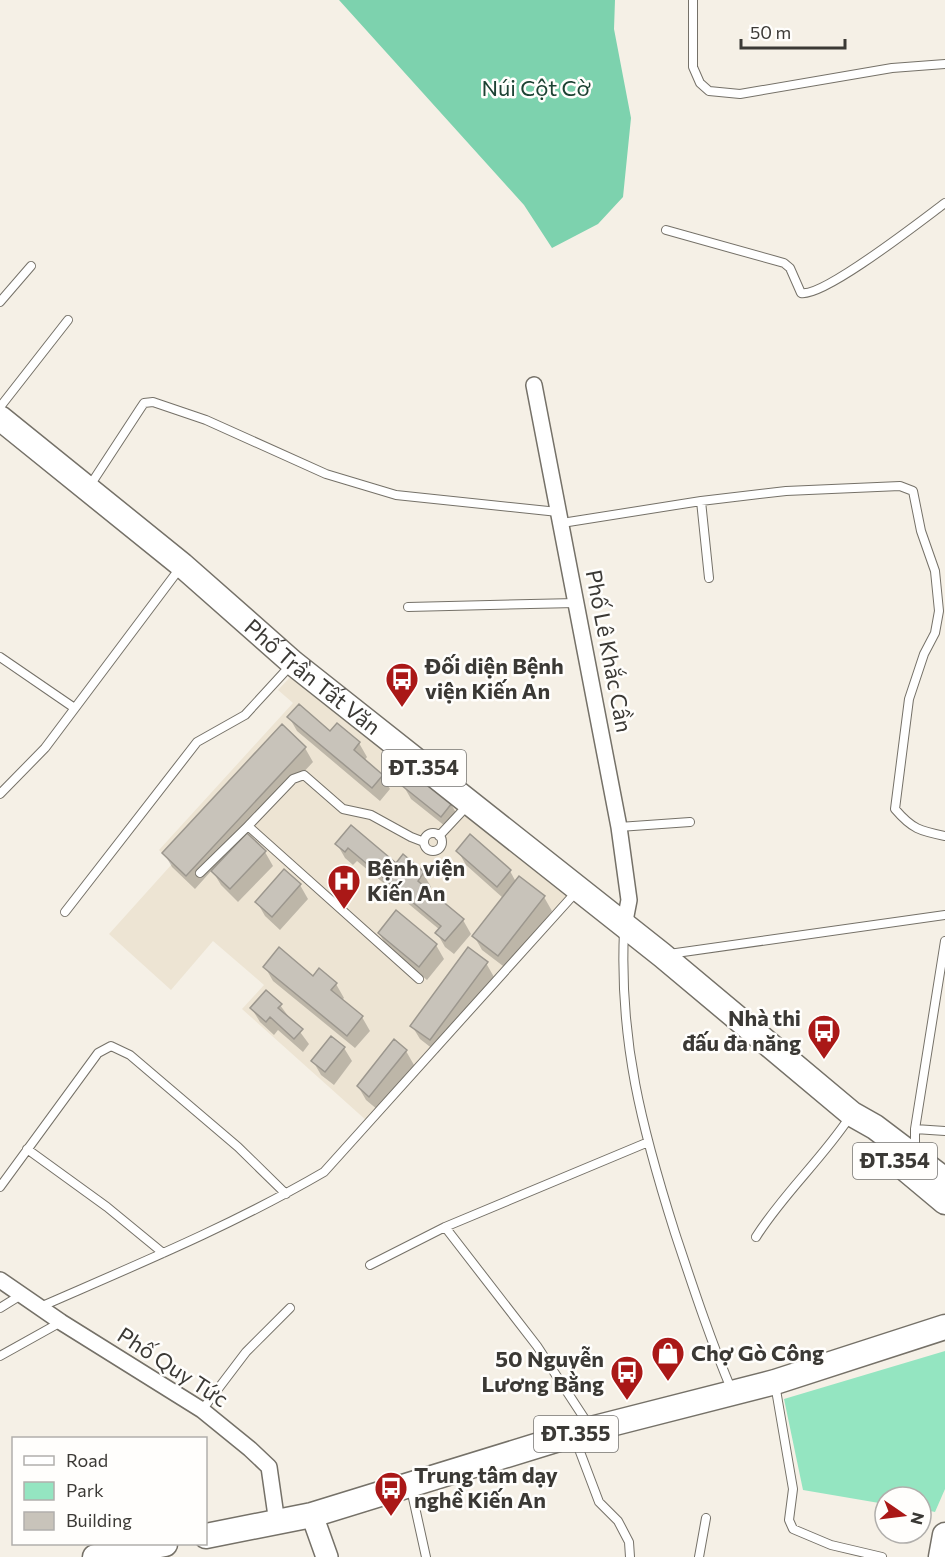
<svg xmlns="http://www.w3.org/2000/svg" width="945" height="1557" viewBox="0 0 945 1557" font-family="Commissioner,sans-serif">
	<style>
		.built { fill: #ede4d3 }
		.green { fill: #94e5c1 }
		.forest { fill: #7dd2ae }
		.shadow { fill: #0003 }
		.building { fill: #c8c3ba; stroke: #9c978e; stroke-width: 1.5 }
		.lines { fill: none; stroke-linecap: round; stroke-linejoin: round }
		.lane-casing { stroke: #757168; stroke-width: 10 }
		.street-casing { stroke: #757168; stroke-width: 18 }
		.secondary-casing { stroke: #757168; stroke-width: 24 }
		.primary-casing { stroke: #757168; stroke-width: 27 }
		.lane { stroke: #fff; stroke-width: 8 }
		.street { stroke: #fff; stroke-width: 15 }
		.secondary { stroke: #fff; stroke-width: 21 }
		.primary { stroke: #fff; stroke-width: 24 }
		.labels { text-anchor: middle; stroke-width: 5; stroke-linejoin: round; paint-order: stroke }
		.shield { fill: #fffefc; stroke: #767471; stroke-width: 1.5 }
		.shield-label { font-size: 21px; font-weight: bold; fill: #3b3935 }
		.park-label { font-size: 22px; fill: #1c4233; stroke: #fffefc }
		.street-label { font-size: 22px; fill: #3b3935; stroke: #fffefc }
		.poi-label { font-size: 22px; font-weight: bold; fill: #3b3935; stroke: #fffefc; text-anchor: start }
	</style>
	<rect width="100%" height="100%" fill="#f5f0e6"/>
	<path class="built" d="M296,671l275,221 -204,229 -125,-112 22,-24 -51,-44 -42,49 -62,-56 63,-70 -13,-14 134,-147 -15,-13z"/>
	<path class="green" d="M945,1351v138l-10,23 -14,-3v-12h-36v7l-82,-14 -19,-91z"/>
	<path class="forest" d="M339,0h276l-1,29 17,89 -8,79 -25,27 -46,24 -28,-43z"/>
	<path class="shadow" d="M289,717l42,16 7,-8 21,18 8,14 -3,4 18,15 8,13 -10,12 -83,-70z
		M305,748l8,14 -67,72 19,18 8,14 -35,36 -17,-17 -9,-15 -17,19 -23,-22 -8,-14z
		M412,773l39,31 8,14 -9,12 -39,-31 -8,-14z
		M351,827l45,38 7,-9 20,17 8,14 -3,4 35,29 8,14 -17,20 -9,-7 -8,-14 3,-3 -83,-69 -4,4 -8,-7 -8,-14z
		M458,851l52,20 6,11 28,15 8,14 -45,58 -25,-19 -8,-14 29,-38 -37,-33z
		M300,885l8,14 -28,31 -15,-14 -8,-14z
		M379,933l57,12 8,14 -17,21 -40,-33z
		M486,963l8,14 -56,76 -18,-14 -8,-13z
		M265,967l71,17 8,14 -2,2 20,17 8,14 -15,17 -82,-67z
		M280,1005l29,39 -6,8 -25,-22 -4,5 -14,-13 -8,-13z
		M344,1048l8,13 -18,24 -13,-10 -8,-14z
		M406,1051l8,14 -36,45 -12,-10 -8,-14z"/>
	<path class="building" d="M299,704l31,27 7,-8 23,19 -6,8 29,25 -11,13 -85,-71z
		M282,724l24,23 -120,129 -24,-23z
		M412,771l40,32 -11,14 -40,-32z
		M351,825l45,38 7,-9 21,18 -6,9 46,38 -19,22 -10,-8 6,-7 -93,-78 -3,4 -10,-8z
		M247,833l19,18 -36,38 -19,-18z
		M470,834l41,36 -14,17 -41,-36z
		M284,869l17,15 -29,33 -17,-15z
		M519,876l26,20 -47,60 -26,-20z
		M396,910l41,34 -18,23 -41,-34z
		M279,947l34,29 6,-8 18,15 -6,7 32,26 -16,20 -84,-69z
		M468,947l20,15 -58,78 -20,-14z
		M266,990l16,14 -4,4 25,21 -9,10 -24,-22 -4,5 -16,-14z
		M331,1036l14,11 -20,25 -14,-11z
		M394,1039l13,11 -38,47 -12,-11z"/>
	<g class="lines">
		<defs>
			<path id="lane" d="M693,0v67l7,16 9,8 31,3 152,-26 53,-4
				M666,230l118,33 6,5 11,25c22,5 121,-73 144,-90
				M0,302l31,-36
				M0,407l68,-87
				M89,487l51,-78 4,-6 9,-1 53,18 120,54 70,21 162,17
				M701,501l8,77
				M562,523l139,-22 85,-10 114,-5 13,5 8,40 14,40 4,40 -4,22 -11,21 -15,45 -14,110c17,20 25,22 50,27
				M408,607l168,-4
				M0,657l73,50
				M0,794l45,-46 135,-180
				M619,827l71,-5
				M424 842a9 9 0 1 1 18 0a9 9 0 1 1-18 0Z
				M439,836l28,-30
				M200,873l48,-47
				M65,912l132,-170 48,-27 45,-49
				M624,931c-5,110 18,198 51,302 18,54 35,106 57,158
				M669,954l276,-39
				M419,979l-171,-153 45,-47 11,-4 39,34 28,6 40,22 13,5
				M915,1129l30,2
				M27,1149l80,58 56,46
				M915,1150v-21l30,-188
				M0,1187l98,-134 13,-7 19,9 108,92 48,47
				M445,1227l92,119 53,81
				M756,1237c27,-43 65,-77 93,-119
				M370,1265l75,-38 201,-84
				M40,1307c96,-42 193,-82 284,-135l253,-281
				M0,1308l21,-13
				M0,1356l61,-34
				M775,1384l18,105 -4,31 4,9 38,16 51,12
				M202,1410l44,-58 44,-44
				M574,1436l25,66 19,19 11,21 1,15
				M411,1489l15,68
				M699,1557l7,-39"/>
			<path id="street" d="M534,385l85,442 10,73 -5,26
				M0,1280l61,42 141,88 48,39 19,18 8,56"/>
			<path id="secondary" d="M312,1515l15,42"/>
			<g id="primary">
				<path id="s1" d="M0,418l182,147 111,98 369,292 190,159 23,13 70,53"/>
				<path d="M896,1161l49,41"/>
				<path d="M206,1536l106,-21 279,-86 184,-47 170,-55"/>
				<path d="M95,1557l70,-13"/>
				<path d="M941,1557l4,-22"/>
			</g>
		</defs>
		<use href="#lane" class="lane-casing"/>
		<use href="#street" class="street-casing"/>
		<use href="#secondary" class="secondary-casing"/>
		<use href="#primary" class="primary-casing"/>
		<use href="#lane" class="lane"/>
		<use href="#street" class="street"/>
		<use href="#secondary" class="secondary"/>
		<use href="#primary" class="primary"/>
	</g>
	<defs>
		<symbol id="bus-pin" viewBox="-11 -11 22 30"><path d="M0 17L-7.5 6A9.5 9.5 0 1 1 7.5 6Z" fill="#aa1817" stroke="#fffefc"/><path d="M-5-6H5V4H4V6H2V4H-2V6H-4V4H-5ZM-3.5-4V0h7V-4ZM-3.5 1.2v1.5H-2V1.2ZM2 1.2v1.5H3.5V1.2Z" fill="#fff"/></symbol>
		<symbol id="hospital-pin" viewBox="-11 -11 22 30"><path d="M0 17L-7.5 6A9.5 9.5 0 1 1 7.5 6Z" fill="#aa1817" stroke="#fffefc"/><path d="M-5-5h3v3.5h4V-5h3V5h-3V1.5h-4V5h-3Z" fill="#fff"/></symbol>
		<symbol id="shop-pin" viewBox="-11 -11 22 30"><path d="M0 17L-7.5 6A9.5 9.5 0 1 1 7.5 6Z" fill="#aa1817" stroke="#fffefc"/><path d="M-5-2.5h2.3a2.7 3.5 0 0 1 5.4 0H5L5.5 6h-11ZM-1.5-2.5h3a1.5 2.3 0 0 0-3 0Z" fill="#fff"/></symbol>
	</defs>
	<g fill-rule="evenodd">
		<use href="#bus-pin" x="383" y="660" width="38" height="52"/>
		<use href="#hospital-pin" x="325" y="862" width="38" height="52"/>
		<use href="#bus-pin" x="805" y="1012" width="38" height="52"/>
		<use href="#shop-pin" x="649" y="1334" width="38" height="52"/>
		<use href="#bus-pin" x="608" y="1353" width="38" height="52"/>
		<use href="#bus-pin" x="372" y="1469" width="38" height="52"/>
	</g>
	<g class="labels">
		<g class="shield">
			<rect x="382" y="750" width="84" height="36" rx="4.5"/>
			<rect x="853" y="1143" width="84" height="36" rx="4.5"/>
			<rect x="534" y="1416" width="84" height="36" rx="4.5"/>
		</g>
		<g class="shield-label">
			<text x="424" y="775">ĐT.354</text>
			<text x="895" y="1168">ĐT.354</text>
			<text x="576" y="1441">ĐT.355</text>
		</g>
		<g class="park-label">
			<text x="536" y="96">Núi Cột Cờ</text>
		</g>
		<g class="street-label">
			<text transform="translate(609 651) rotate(79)" y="8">Phố Lê Khắc Cần</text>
			<text dy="8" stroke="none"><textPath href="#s1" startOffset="406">Phố Trần Tất Văn</textPath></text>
			<text transform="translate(173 1367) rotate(33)" y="8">Phố Quy Tức</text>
		</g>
		<g class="poi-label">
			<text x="425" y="674">Đối diện Bệnh<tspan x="425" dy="25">viện Kiến An</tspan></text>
			<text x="367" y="876">Bệnh viện<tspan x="367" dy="25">Kiến An</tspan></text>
			<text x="801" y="1026" text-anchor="end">Nhà thi<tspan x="801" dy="25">đấu đa năng</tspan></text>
			<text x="691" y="1361">Chợ Gò Công</text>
			<text x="604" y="1367" text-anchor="end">50 Nguyễn<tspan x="604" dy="25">Lương Bằng</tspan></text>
			<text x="414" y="1483">Trung tâm dạy<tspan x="414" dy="25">nghề Kiến An</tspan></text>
		</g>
	</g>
	<rect x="12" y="1437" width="195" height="108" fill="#fffefc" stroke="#b1afac" stroke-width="1.5"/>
	<rect x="24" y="1456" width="30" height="9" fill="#ffffff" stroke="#b1afac" stroke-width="1.5"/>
	<text x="66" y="1467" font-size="18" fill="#3b3935">Road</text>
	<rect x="24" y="1482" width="30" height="18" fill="#94e5c1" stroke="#b1afac" stroke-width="1.5"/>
	<text x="66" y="1497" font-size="18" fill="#3b3935">Park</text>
	<rect x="24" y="1512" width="30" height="18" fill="#c8c3ba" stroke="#b1afac" stroke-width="1.5"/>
	<text x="66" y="1527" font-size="18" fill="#3b3935">Building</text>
	<g transform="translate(903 1515) rotate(104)"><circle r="28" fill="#fffefc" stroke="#b1afac" stroke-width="1.5"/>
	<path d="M0-4.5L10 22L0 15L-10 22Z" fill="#aa1817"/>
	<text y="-9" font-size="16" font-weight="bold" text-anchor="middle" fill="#3b3935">N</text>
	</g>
	<path d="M741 39v9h104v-9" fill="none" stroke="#3b3935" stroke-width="3"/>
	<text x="750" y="39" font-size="18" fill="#3b3935" stroke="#fffefc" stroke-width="4.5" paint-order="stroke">50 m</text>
</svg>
